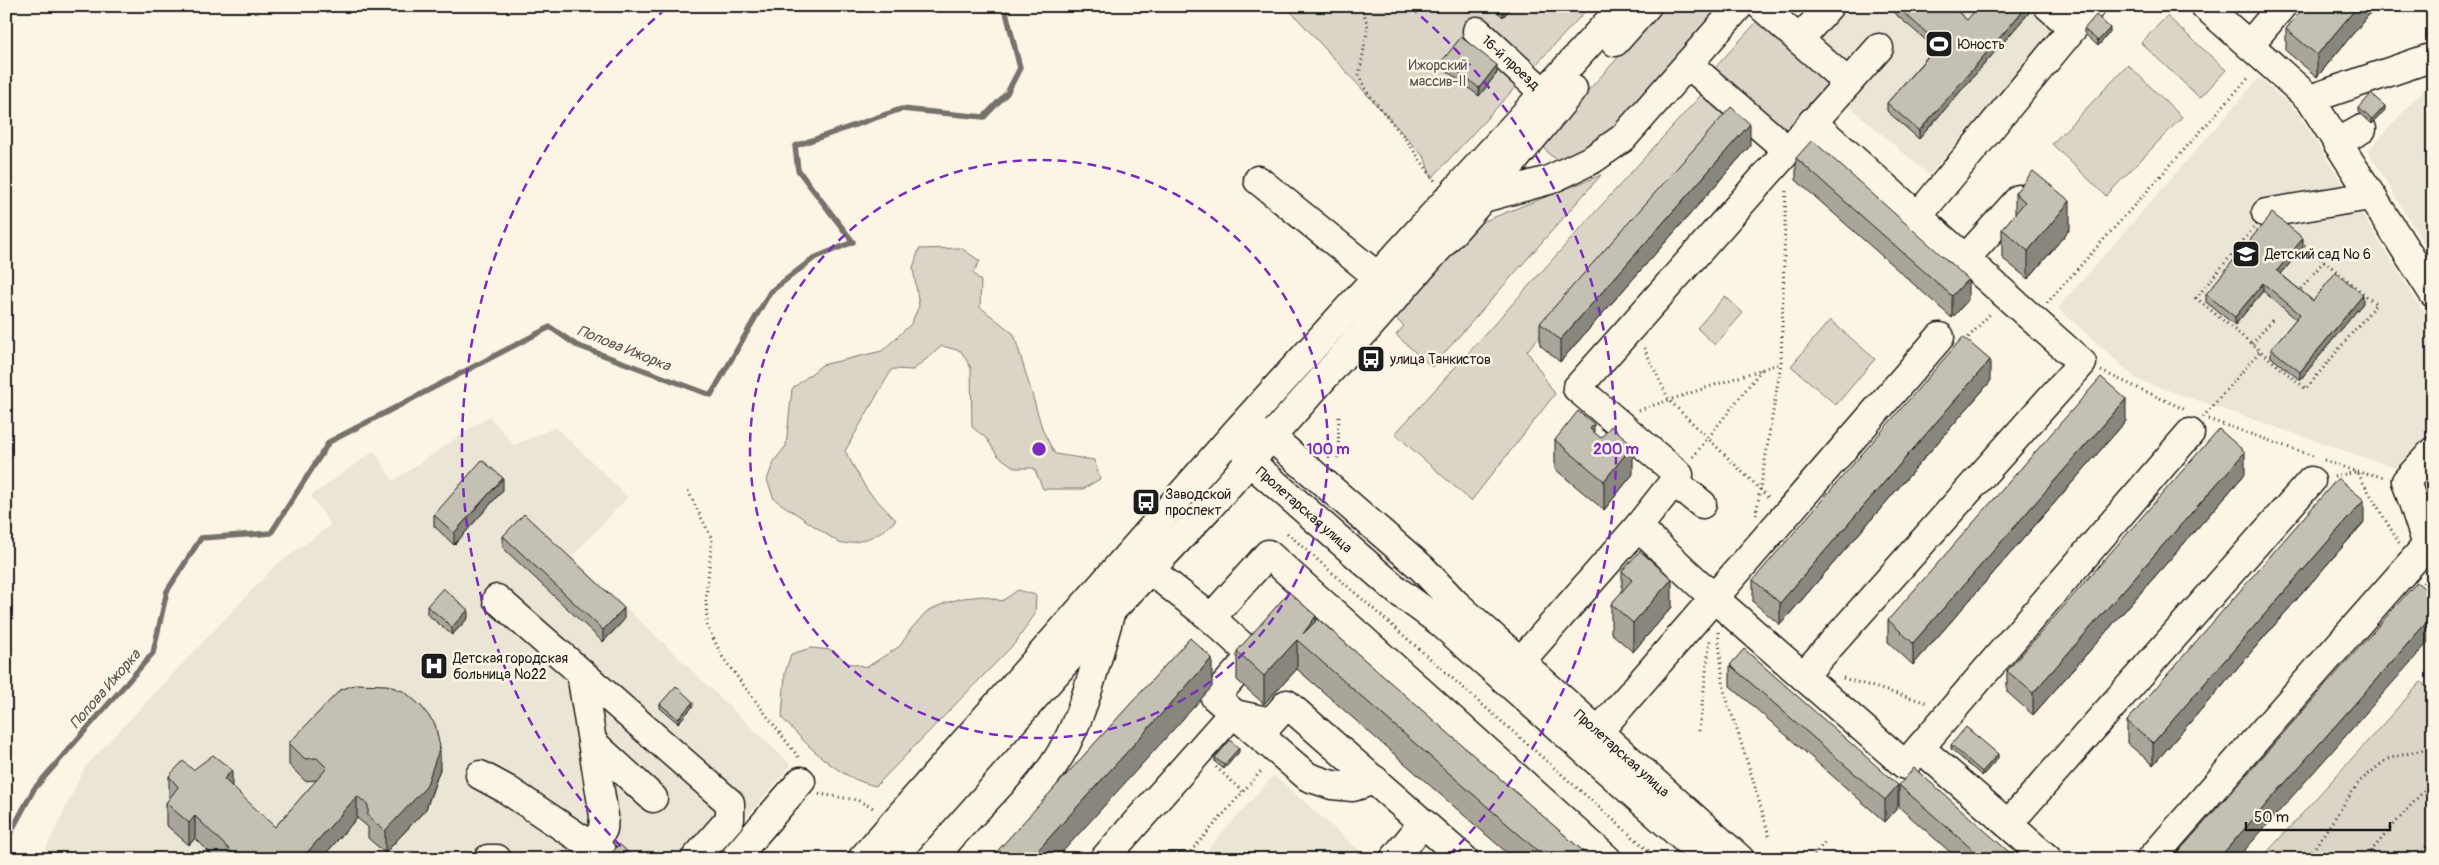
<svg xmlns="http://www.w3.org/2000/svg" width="2439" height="865" viewBox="0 0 2439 865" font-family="Pangolin,sans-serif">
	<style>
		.built { fill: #ebe5d6 }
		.green { fill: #dbd5c8; stroke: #7c7872 }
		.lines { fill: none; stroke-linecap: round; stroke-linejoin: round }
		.stream { stroke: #75726c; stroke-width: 5.5 }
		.minor-casing { stroke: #1c1c1c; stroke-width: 31 }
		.major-casing { stroke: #1c1c1c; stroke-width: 31 }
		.path { stroke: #1c1c1c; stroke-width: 3; stroke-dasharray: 1 4; stroke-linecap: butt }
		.minor { stroke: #fcf5e5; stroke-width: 28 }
		.major { stroke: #fcf5e5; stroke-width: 28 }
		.wall { fill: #a9a59a; stroke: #1c1c1c }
		.shaded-wall { fill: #89867d; stroke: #1c1c1c }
		.building { fill: #c4c0b3; stroke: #1c1c1c }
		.ring { fill: none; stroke: #7b2cbf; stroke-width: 2.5; stroke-dasharray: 9 6 }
		.labels { text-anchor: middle; stroke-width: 5; stroke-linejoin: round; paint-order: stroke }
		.poi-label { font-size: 14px; fill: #1c1c1c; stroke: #fcf5e5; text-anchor: start }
		.street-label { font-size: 14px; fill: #1c1c1c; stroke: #fcf5e5 }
		.park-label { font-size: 14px; fill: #555450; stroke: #fcf5e5 }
		.water-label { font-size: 15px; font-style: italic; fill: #575551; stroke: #fcf5e5 }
		.centre { fill: #7b2cbf; stroke: #fcf5e5; stroke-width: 2.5 }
		.ring-label { font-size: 15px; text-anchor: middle; font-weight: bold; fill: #7b2cbf; stroke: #fcf5e5; stroke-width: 5; stroke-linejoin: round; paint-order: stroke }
	</style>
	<rect width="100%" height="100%" fill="#fcf5e5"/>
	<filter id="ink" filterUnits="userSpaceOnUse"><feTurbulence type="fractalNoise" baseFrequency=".02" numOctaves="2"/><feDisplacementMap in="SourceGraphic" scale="10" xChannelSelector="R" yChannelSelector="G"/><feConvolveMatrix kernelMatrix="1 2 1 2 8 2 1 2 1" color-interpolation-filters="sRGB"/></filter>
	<g filter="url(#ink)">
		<path class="built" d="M1818,6h258l-147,169 -147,-127z
			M2259,78l37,32 137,217v100l-37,41 -258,-88 -80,-72z
			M2433,79v180l-65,-108z
			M489,416l25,29 42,-18 72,70 -56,59 219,209 -80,94h-670l44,-92 190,-201 56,-41 -20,-29 63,-45 19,30z
			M1274,775l95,84h-170z"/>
		<path class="green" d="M1286,6h304l-159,173 -6,-21z
			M1665,6h61l-118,128 -21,15 -27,12 -10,-6 -6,-8 1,-9z
			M1762,16l76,69 -48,54 -77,-69z
			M2167,16l59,54 -26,28 -59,-55z
			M2128,65l54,52 -76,79 -54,-52z
			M1701,95l27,24 -201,232 28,43 -84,107 -76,-67z
			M1601,175l-169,192 -36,-32 8,-9 -9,-8 82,-94z
			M961,248l19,13 -7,12 8,8 -1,26 34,27 29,97 12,23 39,6 6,19 -17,10h-40l-9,-21h-19l-18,-13 -10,-16 -15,-12 -1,-59 -10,-17 -19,-5 -29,24 -21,-1 -47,82 22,39 29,30c-17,16 -32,22 -55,24l-67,-45 -7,-19 7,-19 12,-15 6,-57 30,-24 60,-14 29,-27 8,-18 -6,-38 6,-19z
			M1725,296l18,17 -28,32 -18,-17z
			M1830,320l45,39 -39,46 -45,-39z
			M1018,590l18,5 -1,19 -19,28 -140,144c-39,-8 -68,-40 -94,-68l3,-45 6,-19 20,-6 21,2 16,13 19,4 33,-21 11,-17 15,-17 19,-9 18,-5 20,-2 19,5z
			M2421,682l12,10v167h-172z"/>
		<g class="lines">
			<path class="stream" d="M6,841l28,-52 119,-136 14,-62 34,-53 70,-5 58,-91 221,-115 26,18 135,50 59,-103 44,-34 39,-16 -55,-72 -3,-24 106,-37 83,8 23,-24 13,-25 -14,-56 2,-6"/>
			<defs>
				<g id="minor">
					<path d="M1761,6l87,77"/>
					<path d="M2048,6l25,22"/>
					<path d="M2205,6l105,93 123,194"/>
					<path id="s1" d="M1477,31l67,62"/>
					<path d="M1799,40l30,-34"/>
					<path d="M2249,45l33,-39"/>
					<path d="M1688,64l99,86"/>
					<path d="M2310,99l123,-42"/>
					<path d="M2337,143l25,-14"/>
					<path d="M1258,180l119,96"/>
					<path d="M1483,198l66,-18 44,-21 30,-21 116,-132"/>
					<path d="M2266,213l104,-17"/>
					<path d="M1918,216l173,-210"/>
					<path d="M1965,259l54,-60"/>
					<path d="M2433,451l-27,30 21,64 6,5"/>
					<path d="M1674,482l28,22"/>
					<path d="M1638,527l77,72 190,166 285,-332"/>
					<path d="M1150,570l61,48 57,-64 339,305"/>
					<path d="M497,599l233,204v16l-35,40"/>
					<path d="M1211,618l41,37 -37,42 93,80 24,8 21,2 22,-7"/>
					<path d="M1520,662l118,-135 41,-52 -102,-87 302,-340"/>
					<path d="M581,673l23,143 -1,13 -10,18"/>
					<path d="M1803,676l279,-313 -270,-241"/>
					<path d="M1234,714l37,8 16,-18 177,155"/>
					<path d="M1598,732l342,-395"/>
					<path d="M592,742l61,56"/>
					<path d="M1920,748l128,111"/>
					<path d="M480,775l26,14 87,58 10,7 -3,4"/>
					<path d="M2008,824l303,-343"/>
					<path d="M488,859h9"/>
					<path d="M734,859l67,-78"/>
					<path d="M971,859c29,-33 66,-66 89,-104 25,-42 37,-98 51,-144"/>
					<path d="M1104,859l129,-146"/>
					<path d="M1394,859l29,-36"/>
					<path d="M2151,859l276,-314"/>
				</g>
				<g id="major">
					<path d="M1615,42l32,-36"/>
					<path id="s2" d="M1253,434l17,2 152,132 33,35 285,256"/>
					<path id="s3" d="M1242,444l7,17 150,131 41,30 267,237"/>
					<path d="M862,859l375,-428 386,-425"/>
					<path d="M891,859l220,-248 100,-106 272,-307 90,-109"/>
				</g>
			</defs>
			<use href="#minor" class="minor-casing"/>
			<use href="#major" class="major-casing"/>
			<path class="path" d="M1362,6l6,21 -9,49 8,16 40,49 28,40
				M2266,213l110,91 -70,85 -110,-91z
				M2301,289l23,-28
				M2047,303l203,-227
				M1965,341l26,-28
				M2252,344l22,-26
				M1644,348l25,52 100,98
				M2101,371l85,39
				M1639,410l142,-47
				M2203,417l57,-66
				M2208,419l108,38
				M1693,457l69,-88
				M1338,458l1,-44
				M2324,460l33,12 28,5
				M2334,476l23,-4 42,71
				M688,491l24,48 -6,58 1,29 16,32 76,100
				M1756,515l25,-152 5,-175
				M1287,533l371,326
				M2423,582l10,17
				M1718,632l6,58 29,90 17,59
				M1843,678l85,25
				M1699,731l11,-92
				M1216,767l27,25
				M819,794l38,6 18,9
				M1184,859l79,-90
				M1811,859l14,-17
				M2307,859l52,-77 28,-23 46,-12
				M2364,859l62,-71 7,-15
				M2416,859l17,-20"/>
			<use href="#minor" class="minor"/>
			<use href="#major" class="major"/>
		</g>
		<path class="wall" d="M1491,6h21l-9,11z
			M1886,6h65l16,14 67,-14v1l-115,132 -32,-28v-8l48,-55z
			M2305,6h71l-59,71 -31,-26v-22z
			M2084,29l26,3 -12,14 -14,-13z
			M1443,60l54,13 -18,23 -36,-28z
			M2359,108l26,2 -13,14 -13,-12z
			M1750,146l-190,216 -20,-17v-22z
			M1796,158l172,142 -16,18 -156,-138z
			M2015,193l55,36 -42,50 -26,-21v-29l13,-15z
			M2303,247l-22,27 32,27 50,2 -63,77 -29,-23v-8l25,-30 -33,-28 -28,34 -29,-23v-8z
			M1990,382l-210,243 -27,-23v-22z
			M2126,421l-213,244 -25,-23v-22z
			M1594,433l39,41 -29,36 -49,-41v-29z
			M2245,474l-212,241 -26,-23v-21z
			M503,490l-49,55 -20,-19v-11z
			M2364,522l-211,243 -26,-22v-22z
			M503,536l121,84 -21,22 -100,-94z
			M1622,571l50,36 -39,45 -22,-19v-29l11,-12z
			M427,606l41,12 -16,17 -25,-21z
			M1316,620l276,239h-78l-217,-190 -33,35 -27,-24v-29z
			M1730,665l168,142 -13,15 -155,-136z
			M660,704l33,2 -15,17 -18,-15z
			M289,743l151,26 -14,40 -41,44 -17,-15v-11l-11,-9 -36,41h-105l-21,-21 -6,7 -23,-20v-22l4,-5h-1v-22l24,-6 82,57 42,-47 -12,1 -16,-16z
			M1951,745l47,13 -16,18 -31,-27z
			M1239,752l-15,17 -9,-7v-4z
			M1899,785l118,74h-59l-59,-52z"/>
		<path class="shaded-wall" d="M1505,6h7l-9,11v-8z
			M2027,6h7v1l-115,132v-8z
			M2358,6h18l-59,71v-22z
			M2110,28v4l-12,14v-5z
			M1497,65v8l-18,23v-8z
			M2385,106v4l-13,14v-4z
			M1750,124v22l-190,216v-22z
			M2070,201v28l-42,50v-28z
			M2303,238v9l-26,32v-8z
			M1968,279v21l-16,18v-22z
			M2263,283v8l-28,34v-8z
			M2363,295v8l-63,77v-8z
			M1990,360v22l-210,243v-22z
			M2126,399v22l-213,244v-22z
			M1594,424v29l-4,-24z
			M1633,445v29l-29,36v-29z
			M2245,452v22l-212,241v-22z
			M503,478v12l-49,55v-12z
			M2364,500v22l-211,243v-22z
			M1672,579v28l-39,45v-29z
			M624,608v12l-21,22v-12z
			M468,610v8l-16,17v-8z
			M2433,615v22l-196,222h-19z
			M1316,616v29l-13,-11z
			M1297,640v29l-33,35v-28z
			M1212,658v29l-156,172h-26z
			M693,702v4l-15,17v-4z
			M440,747v22l-14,40 -41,44v-22z
			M1239,748v4l-15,17v-4z
			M1998,754v4l-16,18v-4z
			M232,770v21l-8,-12z
			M1898,785v22l-13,15v-22z
			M357,796v22l-36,41h-17v-3z
			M195,816v22l-6,7v-22z"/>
		<path class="building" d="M1896,6h55l16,14 12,-14h48l-108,125 -32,-28 52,-59z
			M2305,6h53l-41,49 -31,-26z
			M2096,15l14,13 -12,13 -14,-12z
			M1461,37l36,28 -18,23 -36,-28z
			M2371,94l14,12 -13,14 -13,-12z
			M1731,107l19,17 -190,216 -20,-17z
			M1812,140l156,139 -16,17 -156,-138z
			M2033,171l37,30 -42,50 -26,-22 23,-27 -10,-9z
			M2272,213l31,25 -26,33 36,30 23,-29 27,23 -63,77 -29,-23 29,-35 -37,-31 -28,34 -29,-23z
			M1963,337l27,23 -210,243 -27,-23z
			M2101,377l25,22 -213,244 -25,-23z
			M1578,411l16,13 -4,5 11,9 10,-12 22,19 -29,36 -49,-41z
			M2219,429l26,23 -212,241 -26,-22z
			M482,460l21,18 -49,55 -20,-18z
			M2338,478l26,22 -211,243 -26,-22z
			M524,514l100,94 -21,22 -100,-94z
			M1640,551l32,28 -39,44 -22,-19 21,-24 -10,-9z
			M2417,582l16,14v19l-215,244h-46z
			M443,588l25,22 -16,17 -25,-21z
			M1289,592l27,24 -13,18 15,-15 274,240h-45l-250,-219 -33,36 -27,-25z
			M1190,638l22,20 -182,201h-40z
			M1744,649l154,136 -13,15 -155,-135z
			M357,684l30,1 18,7 16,14 14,18 5,23 -14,40 -41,44 -17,-15v-11l-11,-9 -53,60 3,3h-74l3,-3 -41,-40 -6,7 -23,-20 12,-16 -9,-11 14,-15 10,9 20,-15 19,15 -8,9 51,48 52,-59 -10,-10 -12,1 -16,-16 51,-53z
			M676,686l17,16 -15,17 -18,-15z
			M1966,727l32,27 -16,18 -31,-27z
			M1230,740l9,8 -15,17 -9,-7z
			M1914,768l103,91h-34l-84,-74z
			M619,844l17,15h-29z"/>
	</g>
	<g class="ring">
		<circle cx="1039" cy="449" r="289"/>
		<path d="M631 857A577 577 0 0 1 668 7M1410 7A577 577 0 0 1 1447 857"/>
	</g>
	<defs>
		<symbol id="stadium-square" viewBox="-11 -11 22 22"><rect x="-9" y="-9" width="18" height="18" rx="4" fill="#1c1c1c" stroke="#fcf5e5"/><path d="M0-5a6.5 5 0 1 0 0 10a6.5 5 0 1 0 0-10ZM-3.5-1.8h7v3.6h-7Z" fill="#fff"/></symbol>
		<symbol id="school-square" viewBox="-11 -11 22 22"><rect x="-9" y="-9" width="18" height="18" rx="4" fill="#1c1c1c" stroke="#fcf5e5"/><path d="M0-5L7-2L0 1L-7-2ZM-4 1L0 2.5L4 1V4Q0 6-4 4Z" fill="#fff"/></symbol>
		<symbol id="bus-square" viewBox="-11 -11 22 22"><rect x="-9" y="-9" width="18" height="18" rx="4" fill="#1c1c1c" stroke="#fcf5e5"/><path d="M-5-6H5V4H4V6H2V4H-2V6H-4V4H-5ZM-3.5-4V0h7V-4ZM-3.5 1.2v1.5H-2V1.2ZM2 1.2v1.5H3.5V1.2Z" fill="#fff"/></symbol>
		<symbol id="hospital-square" viewBox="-11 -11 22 22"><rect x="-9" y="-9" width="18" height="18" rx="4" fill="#1c1c1c" stroke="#fcf5e5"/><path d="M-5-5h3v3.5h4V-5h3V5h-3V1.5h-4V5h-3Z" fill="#fff"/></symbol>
	</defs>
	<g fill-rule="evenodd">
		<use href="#stadium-square" x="1923" y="28" width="32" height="32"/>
		<use href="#school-square" x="2230" y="238" width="32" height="32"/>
		<use href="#bus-square" x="1355" y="343" width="32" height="32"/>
		<use href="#bus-square" x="1130" y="486" width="32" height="32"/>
		<use href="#hospital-square" x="418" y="650" width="32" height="32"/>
	</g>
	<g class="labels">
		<g class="poi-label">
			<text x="1958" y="49">Юность</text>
			<text x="2265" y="259">Детский сад № 6</text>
			<text x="1390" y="364">улица Танкистов</text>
			<text x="1165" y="499">Заводской<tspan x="1165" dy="16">проспект</tspan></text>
			<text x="453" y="663">Детская городская<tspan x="453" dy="16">больница №22</tspan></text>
		</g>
		<g class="street-label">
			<text dy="5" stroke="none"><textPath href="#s1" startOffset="46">16-й проезд</textPath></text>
			<text dy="5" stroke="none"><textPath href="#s3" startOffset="92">Пролетарская улица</textPath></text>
			<text dy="5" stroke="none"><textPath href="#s2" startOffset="491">Пролетарская улица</textPath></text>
		</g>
		<g class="park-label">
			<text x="1438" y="70">Ижорский<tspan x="1438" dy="16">массив-II</tspan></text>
		</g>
		<g class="water-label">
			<text transform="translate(624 348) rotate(22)" y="5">Попова Ижорка</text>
			<text transform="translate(105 689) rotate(-49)" y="5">Попова Ижорка</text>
		</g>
	</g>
	<circle cx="1039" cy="449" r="8" class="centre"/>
	<g class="ring-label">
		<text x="1328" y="454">100 m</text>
		<text x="1616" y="454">200 m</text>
	</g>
	<rect width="2439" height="865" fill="none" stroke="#fcf5e5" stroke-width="25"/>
	<rect x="12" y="12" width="2414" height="840" fill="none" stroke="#1c1c1c" stroke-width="2" filter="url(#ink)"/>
	<path d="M2246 822v8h144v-8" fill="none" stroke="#1c1c1c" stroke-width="2.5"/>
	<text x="2254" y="822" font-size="15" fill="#1c1c1c" stroke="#fcf5e5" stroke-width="4" paint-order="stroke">50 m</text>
</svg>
